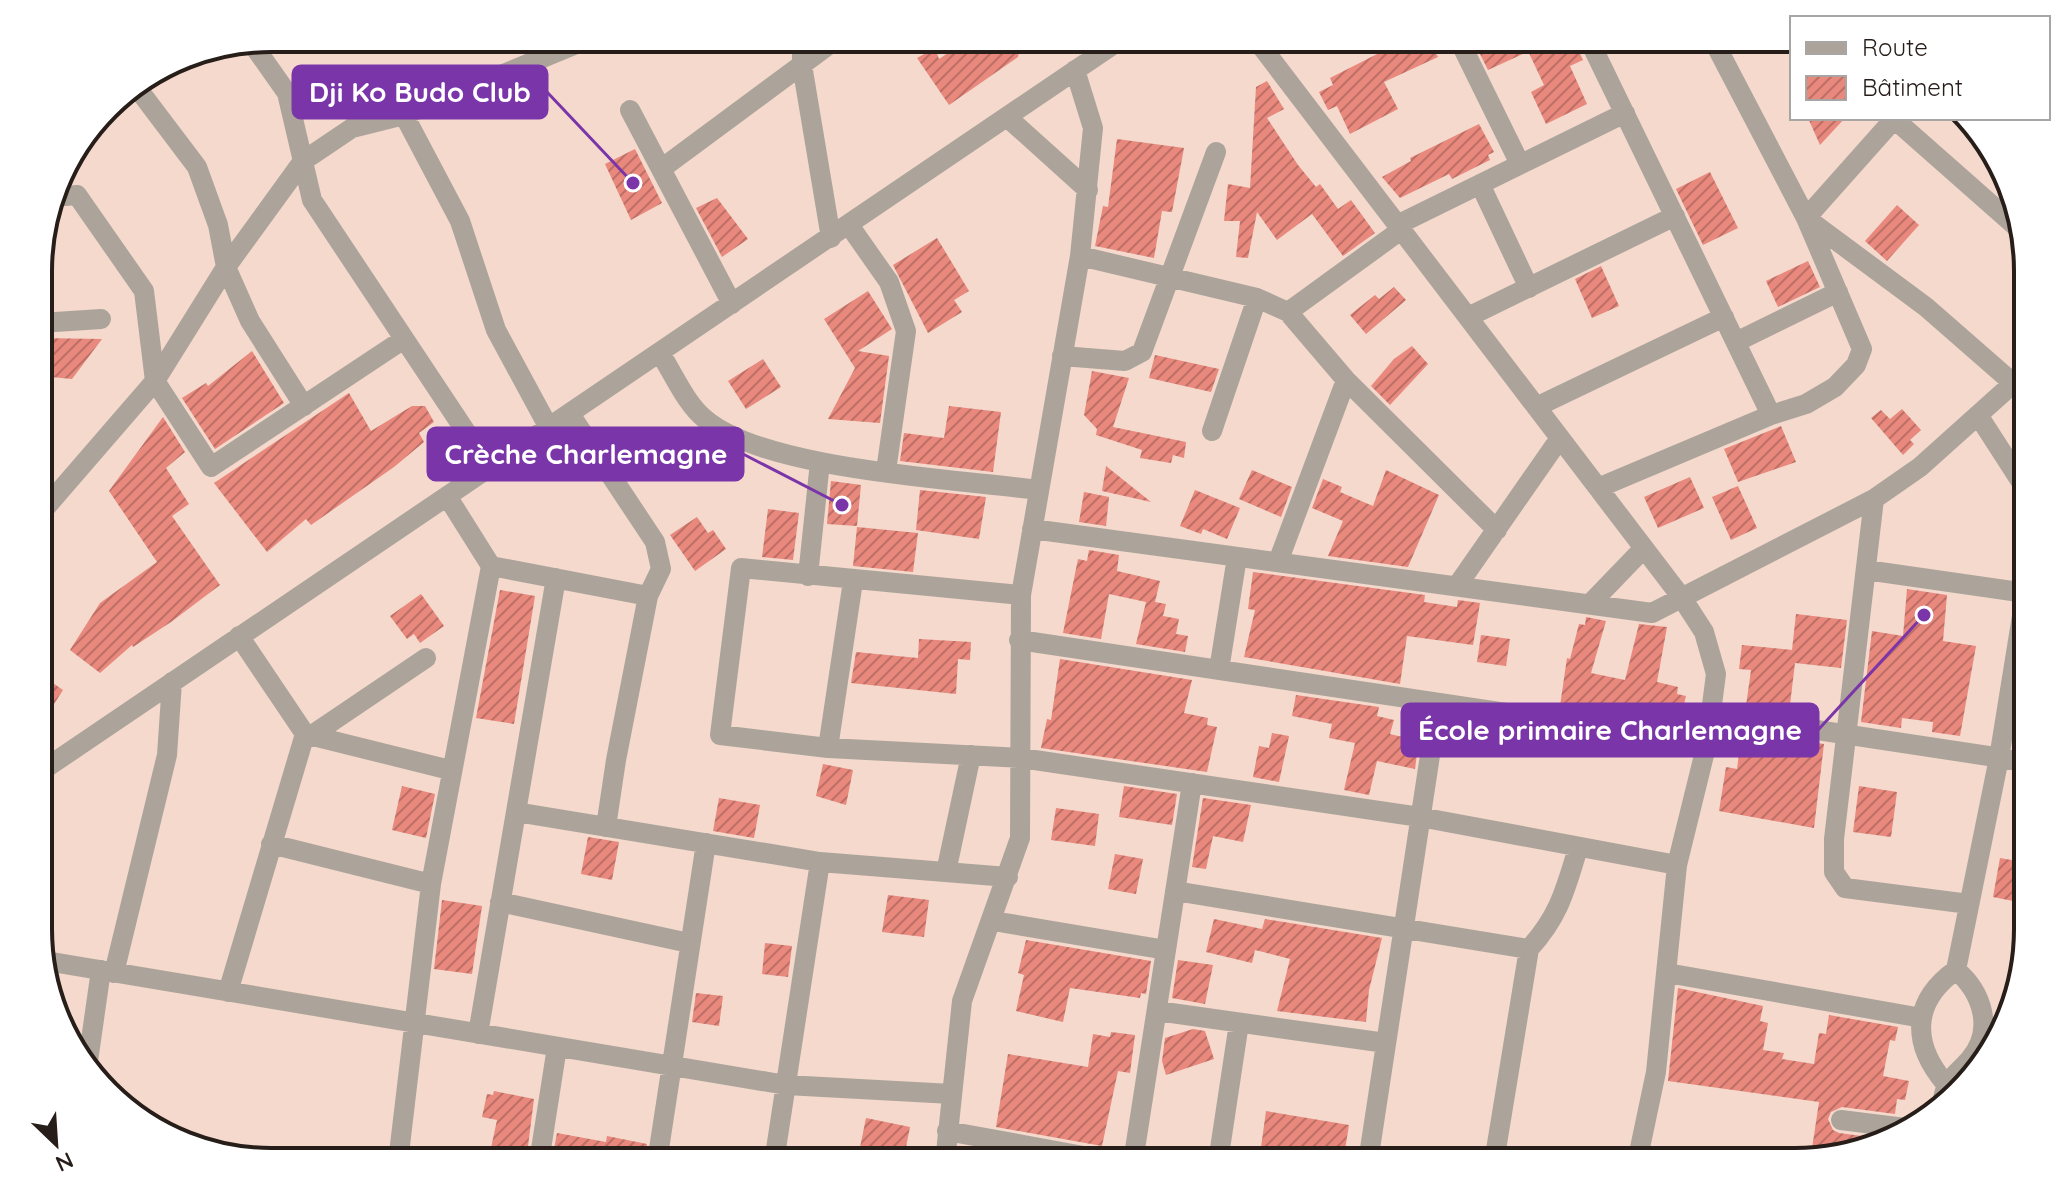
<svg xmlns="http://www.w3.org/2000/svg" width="2066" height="1200" viewBox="0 0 2066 1200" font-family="Quicksand,sans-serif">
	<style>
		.building { fill: url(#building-hatch) }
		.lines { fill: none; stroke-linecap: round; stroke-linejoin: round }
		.street { stroke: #aca49b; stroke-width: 20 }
		.rim { fill: none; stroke: #271d19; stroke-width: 4 }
		.leader { fill: none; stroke: #7a35a9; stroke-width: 3 }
		.callout-dot { fill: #7a35a9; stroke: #fff; stroke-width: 3 }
		.callout { fill: #7a35a9; stroke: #7a35a9; stroke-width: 3 }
		.callout-label { font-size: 28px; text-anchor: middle; font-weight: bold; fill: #fff }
	</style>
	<defs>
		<pattern id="building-hatch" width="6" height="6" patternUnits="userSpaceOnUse" patternTransform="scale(2)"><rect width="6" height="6" fill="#e9887d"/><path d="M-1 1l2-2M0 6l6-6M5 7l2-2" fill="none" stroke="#bd6f66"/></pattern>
	</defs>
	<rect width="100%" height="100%" fill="#f4d9cc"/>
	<path class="building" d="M970,38h52l-4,19 -69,48 -32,-47 18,-10 4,11z
		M1387,38h41l10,19 -54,25 14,27 -48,25 -13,-28 -9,4 -9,-18 14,-7 -3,-7 61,-31z
		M1472,38h45l8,15 -37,17z
		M1555,38h18l10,22 -13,6 17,38 -41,20 -15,-32 13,-7 -16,-34z
		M1267,81l17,28 -17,9 31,47 18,22 4,-3 18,25 13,-9 24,33 -32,23 -31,-42 -35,26 -20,-28 -9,46 -12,-1 4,-36h-16l4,-37 22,4 6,-101z
		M1808,118h37l-25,27z
		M1479,124l15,28 -6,3 2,5 -38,19 -3,-5 -49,24 -18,-21 29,-16 -1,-3z
		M1117,139l67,9 -12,64 -10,-1 -8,47 -59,-12 8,-40 5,1z
		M635,149l27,54 -31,17 -26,-56z
		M1710,172l28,56 -35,17 -27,-56z
		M717,198l31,41 -26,18 -26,-49z
		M1897,205l22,20 -32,36 -22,-20z
		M937,238l32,53 -15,9 8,12 -34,21 -35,-68z
		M1808,261l12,26 -42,20 -12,-26z
		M1601,266l18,40 -27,12 -17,-39z
		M1394,287l12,13 -40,34 -16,-19 25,-20 4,4z
		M868,291l24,38 -34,22 31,5 -9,67 -52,-4 27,-51 -31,-49z
		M40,338l62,1 -30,40 -32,-3z
		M1412,346l16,18 -38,41 -19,-19 23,-27z
		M252,351l32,52 -69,46 -33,-51 24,-15 2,3z
		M1155,355l64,14 -8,23 -62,-14z
		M763,359l18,28 -35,22 -18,-28z
		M1092,371l37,7 -16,49 73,15 -2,16 -11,-3 -2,8 -31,-5 2,-8 -46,-15 1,-6 -13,-14z
		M349,393l22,38 41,-25h13l9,16 -15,11 5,9 -30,25 -83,58 -5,-6 -39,33 -53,-69z
		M949,406l52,6 -8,60 -93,-11 4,-28 40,5z
		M1902,409l19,21 -11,10 4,4 -11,11 -32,-37 10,-8 9,9z
		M163,417l22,35 -19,16 23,36 -17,12 48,69 -49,37 -38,25 -1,-2 -32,28 -30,-23 30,-47 57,-41 -48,-71z
		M1781,426l15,36 -58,20 -14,-33z
		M1106,466l45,36 -49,-11z
		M1252,470l40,17 -11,30 -42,-18z
		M1386,470l53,25 -31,72 -80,-11 15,-35 -31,-13 11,-29 19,8 -2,5 33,14z
		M1690,477l14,31 -46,20 -14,-31z
		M831,481l30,4 -4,41 -30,-2z
		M1738,486l19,42 -26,12 -19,-43z
		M920,490l66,7 -7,42 -63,-9z
		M1195,490l45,18 -13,31 -24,-10 -2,5 -21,-8z
		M1084,492l25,5 -3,29 -27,-4z
		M768,509l31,4 -6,47 -31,-3z
		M697,517l11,16 5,-3 13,19 -31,22 -25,-36z
		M857,527l61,6 -5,39 -60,-6z
		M1089,550l30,5 -2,16 43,10 -5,21 11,2 -3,12 16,3 -3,15 12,2 -3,16 -49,-8 10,-42 -37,-8 -8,45 -38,-6 15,-74 9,2z
		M1253,572l172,23 -1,7 33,5 1,-7 22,3 -7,42 -66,-9 -7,48 -156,-27 11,-47 -7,-1z
		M1907,589l40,6 -4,46 33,5 -16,90 -28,-4 1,-10 -31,-4 -1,10 -40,-6 11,-91 31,5z
		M500,590l35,6 -21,128 -38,-6z
		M421,594l23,32 -24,17 -6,-9 -7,5 -17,-23z
		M1796,614l51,6 -6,48 -46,-5 -6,50 -43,-7 5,-36 -12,-1 3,-24 50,5z
		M1586,617l20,4 -15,52 34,7 14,-56 28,3 -10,55 21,5 -1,7 9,2 -7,27 -19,-4 -1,4 -75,-18 -2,6 -22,-5 7,-48 3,1 9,-35 6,1z
		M1481,635l29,4 -4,27 -29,-4z
		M919,639l52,3 -1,18 -12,-1 -2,35 -105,-11 5,-31 62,6z
		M1060,659l132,21 -8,33 24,5 -1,7 10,2 -10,45 -166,-24 6,-29 4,1z
		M40,674l23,16 -23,36z
		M1296,695l83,12 -2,9 17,4 -4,14 25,6 -3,12 5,2 -2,15 -38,-8 -8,34 -25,-5 11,-47 -26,-5 3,-14 -40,-8z
		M1742,732l82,12 -10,84 -95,-17 7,-44 11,2z
		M1272,733l17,3 -10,46 -26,-5 6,-31 10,2z
		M823,764l30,6 -7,35 -30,-9z
		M402,786l33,8 -9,44 -34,-8z
		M1124,786l53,8 -5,31 -53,-8z
		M1859,786l38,6 -6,45 -38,-5z
		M719,798l41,7 -6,33 -41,-7z
		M1203,798l48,7 -8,37 -30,-6 -7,33 -14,-2z
		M1056,808l43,6 -4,32 -44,-6z
		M588,837l31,5 -7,38 -31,-6z
		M1115,854l28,5 -7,35 -28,-5z
		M2000,858l17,3 -2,9 13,2v32l-35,-7z
		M888,895l41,5 -5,37 -42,-5z
		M442,900l40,6 -10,68 -38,-5z
		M1214,919l48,10 3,-10 117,19 -13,52 -3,32 -89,-11 13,-52 -35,-9 -3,13 -46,-11z
		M1026,940l125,21 -5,33 -5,-1 -1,5 -70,-10 -7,34 -47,-11 8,-36 -6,-2z
		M765,943l27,3 -4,31 -26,-3z
		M1178,960l35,5 -8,39 -33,-6z
		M1678,988l85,18 -3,15 8,2 -5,27 21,3 -2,6 32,5 5,-31 7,1 3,-19 69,12 -3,14 -5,-1 -7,36 26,5 -4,19 -8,-1 -2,15 -53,-7 -11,5 -3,7 5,11 6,3 46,6 -75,23 9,-60 -151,-21z
		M696,993l27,3 -4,30 -27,-4z
		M1193,1029l12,2 9,28 -48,16 -4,-14 3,-23z
		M1111,1032l24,3 -5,38 -12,-2 -16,75 -106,-19 12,-73 80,13 5,-33 17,3z
		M494,1091l40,8 -8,63h-38l9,-42 -15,-3 5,-23 6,1z
		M1266,1111l83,14 -6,37 -17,-3 1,-5 -33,-5 -2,13h-33z
		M866,1118l44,9 -7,35h-46z
		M557,1133l49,9 1,-6 40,8 -3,18 -92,-2z"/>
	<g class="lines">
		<path class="street" d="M757,38l45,7
			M802,38v27l29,173
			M1087,38l6,20
			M1255,38l427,560 22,34 12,42 -9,69 -30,122 -21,207 -19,90
			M1458,38l62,126
			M1588,38l183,377
			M251,42l36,51 25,107 178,268
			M135,85l62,82 21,58 8,42 24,54 54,85
			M630,110l102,194
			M404,115l56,106 36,109 53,98
			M1007,117l81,73
			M1893,118l127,112
			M1895,118l-89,100 120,89 87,76
			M661,169l177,-131
			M1480,184l49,104
			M53,197l24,-2 67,96 11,90 56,86 193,-128
			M849,225l40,57 17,49 -20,140
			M1397,225l228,-112
			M1080,256l177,42 31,14 58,68 151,150
			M1288,312l113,-82
			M1468,317l207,-101
			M40,323l61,-4
			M1736,342l102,-50
			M660,353c13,20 26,51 45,66 60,51 251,60 333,71
			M1062,356l63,5 17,-9 74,-200
			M1536,407l188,-90
			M1978,415l49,76
			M1212,431l45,-133
			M1598,488l173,-73 35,-11 29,-17 21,-22 6,-16 -56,-131 -94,-180
			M1874,499l-40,340v33l11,16 124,16
			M40,514l115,-133 71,-114 77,-106 49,-33 52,-13 187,-77
			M1032,529l620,84 222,-114 46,-32 107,-96
			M1278,562l68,-182
			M491,566l157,30 13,-27 -6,-27 -85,-128
			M1866,570l160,23
			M808,576l12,-114
			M1457,586l103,-148
			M1021,595l-280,-27 -21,167 108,13 193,10 399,59 257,48
			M1590,604l54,-56
			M239,636l66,98 145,36
			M1019,640l688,103
			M1219,670l18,-113
			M1711,714l317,48
			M312,735l114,-77
			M828,748l25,-167
			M40,772l1083,-734
			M516,812l304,50 188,15
			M606,827l10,-67 32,-164
			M271,844l160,40
			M946,872l25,-117
			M1175,891l354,58c30,-33 36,-58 49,-101
			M500,902l189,41
			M993,921l173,29
			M40,960l746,125 166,9
			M1956,970l43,-212 28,-173
			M114,973l53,-218 5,-73
			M1667,973l255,45
			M228,992l77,-258
			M1157,1011l229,32
			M478,1034l78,-456
			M87,1068l14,-98
			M1943,1099c3,-20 14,-25 27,-40 25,-29 12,-67 -14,-89 -45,32 -44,74 -11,113
			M1841,1120l72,9
			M947,1131l169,31
			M398,1162l33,-278 60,-318 -44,-70
			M539,1162l18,-115
			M657,1162l49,-319
			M774,1162l46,-300
			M945,1162l17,-161 58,-163 1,-243 59,-339 13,-128 -18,-58
			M1133,1162l59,-379
			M1218,1162l21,-139
			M1368,1162l70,-459
			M1494,1162l35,-213
			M1764,1162v-1"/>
	</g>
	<path d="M0 0H2066V1200H0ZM271 52H1795A219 219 0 0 1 2014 271V929A219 219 0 0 1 1795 1148H271A219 219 0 0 1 52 929V271A219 219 0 0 1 271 52Z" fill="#fff" fill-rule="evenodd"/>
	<path class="rim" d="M271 52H1795A219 219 0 0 1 2014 271V929A219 219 0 0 1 1795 1148H271A219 219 0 0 1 52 929V271A219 219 0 0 1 271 52Z"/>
	<path class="leader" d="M633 183L547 92M842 505L743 454M1924 615L1818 730"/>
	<g class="callout-dot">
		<circle cx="633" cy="183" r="8"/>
		<circle cx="842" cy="505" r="8"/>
		<circle cx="1924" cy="615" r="8"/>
	</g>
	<g class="callout">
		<rect x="293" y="66" width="254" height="52" rx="8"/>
		<rect x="428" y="428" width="315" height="52" rx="8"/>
		<rect x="1402" y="704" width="416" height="52" rx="8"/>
	</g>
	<g class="callout-label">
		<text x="420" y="102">Dji Ko Budo Club</text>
		<text x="586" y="464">Crèche Charlemagne</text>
		<text x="1610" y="740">École primaire Charlemagne</text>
	</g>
	<rect x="1790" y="16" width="260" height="104" fill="#ffffff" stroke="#a9a5a3" stroke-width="2"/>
	<rect x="1806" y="42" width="40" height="12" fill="#aca49b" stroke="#a9a5a3" stroke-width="2"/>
	<text x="1862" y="56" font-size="24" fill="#271d19">Route</text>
	<rect x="1806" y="76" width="40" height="24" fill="url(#building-hatch)" stroke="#a9a5a3" stroke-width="2"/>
	<text x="1862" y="96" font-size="24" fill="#271d19">Bâtiment</text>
	<g transform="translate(56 1144) rotate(155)" stroke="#ffffff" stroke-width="6" paint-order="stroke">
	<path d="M0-6L14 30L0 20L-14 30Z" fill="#271d19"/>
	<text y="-12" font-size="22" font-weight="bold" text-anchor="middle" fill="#271d19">N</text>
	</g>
</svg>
